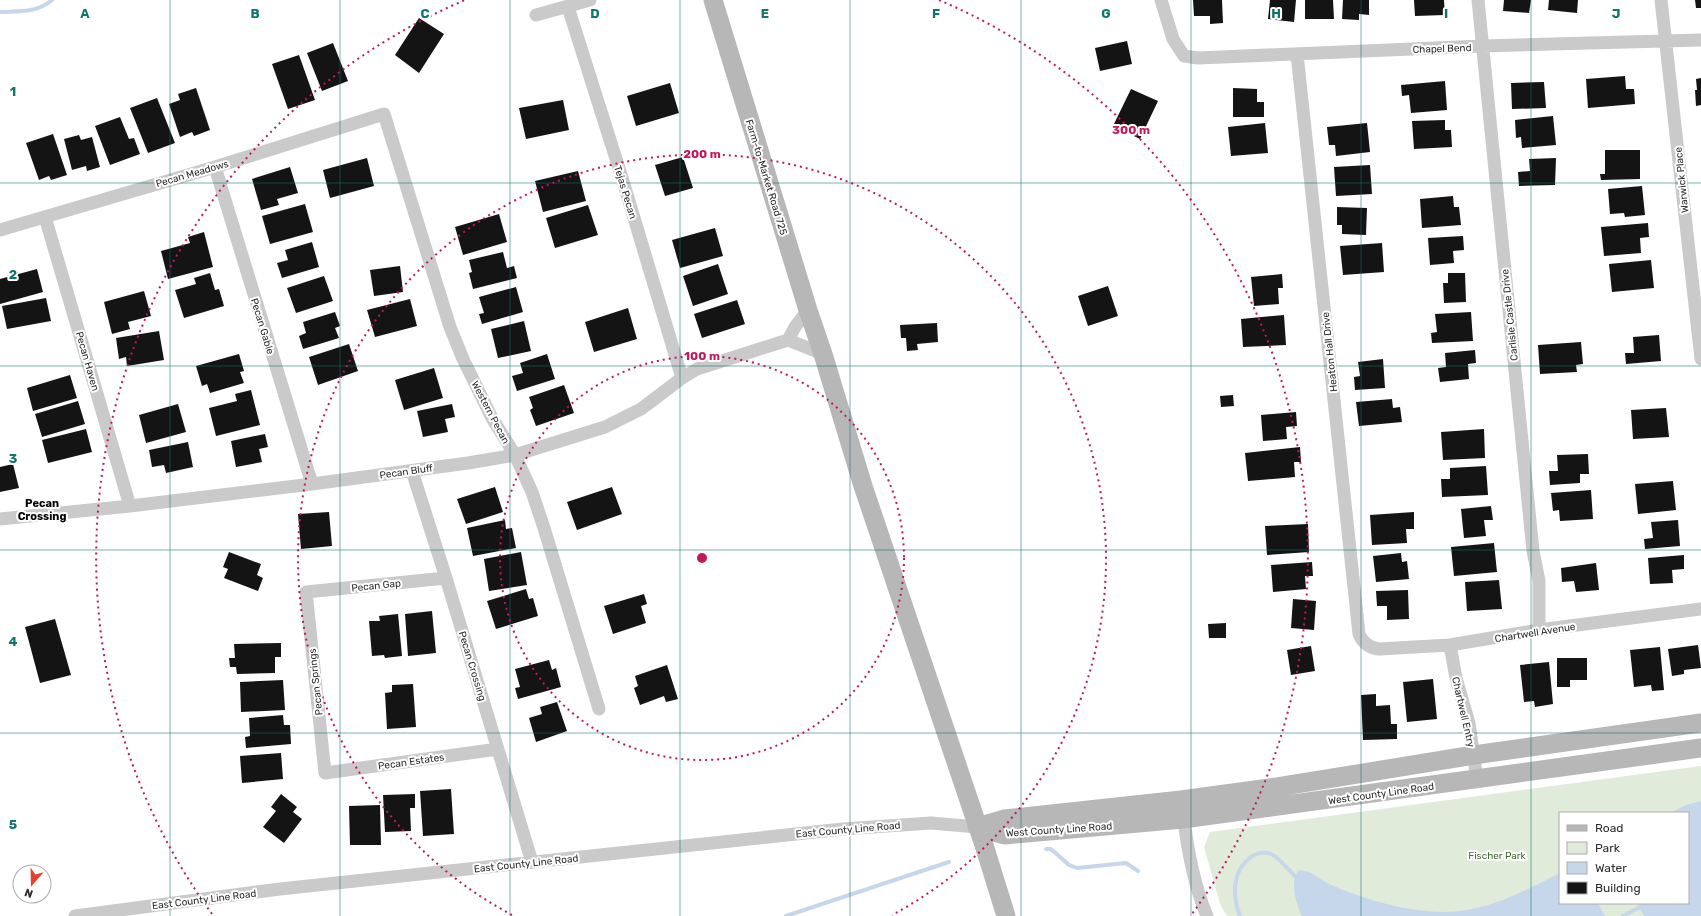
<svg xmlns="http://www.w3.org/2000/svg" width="1701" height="916" viewBox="0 0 1701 916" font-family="Rubik,sans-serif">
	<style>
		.green { fill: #e0ebda; fill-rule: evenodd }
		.water { fill: #c6d6eb }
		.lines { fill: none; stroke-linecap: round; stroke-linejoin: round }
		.stream { stroke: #c6d6eb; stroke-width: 4 }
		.building { fill: #141414 }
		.street { stroke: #cacaca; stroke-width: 13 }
		.secondary { stroke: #b7b7b7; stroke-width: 19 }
		.grid { fill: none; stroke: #0f766e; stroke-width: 1; stroke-opacity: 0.55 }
		.ring { fill: none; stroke: #c2185b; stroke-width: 2; stroke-dasharray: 2 4 }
		.labels { text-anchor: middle; stroke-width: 4; stroke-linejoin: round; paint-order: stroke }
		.street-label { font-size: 10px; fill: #2d2d2d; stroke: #fff }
		.park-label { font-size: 10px; fill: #48693a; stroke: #fff }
		.neighbourhood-label { font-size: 11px; font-weight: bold; fill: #000; stroke: #fff }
		.grid-label { font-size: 13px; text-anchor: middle; font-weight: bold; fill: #0f766e; stroke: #fff; stroke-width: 4; stroke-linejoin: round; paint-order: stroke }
		.centre { fill: #c2185b; stroke: #fff; stroke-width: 2 }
		.ring-label { font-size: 12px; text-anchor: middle; font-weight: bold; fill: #c2185b; stroke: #fff; stroke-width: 4; stroke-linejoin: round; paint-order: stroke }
	</style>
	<rect width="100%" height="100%" fill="#fff"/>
	<path class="green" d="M1701,766v150h-474l-7,-12 -16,-57 6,-15zM1560,813h128v90h-128z"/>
	<path class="water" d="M1701,801v115h-57l-7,-13h51v-90h-18l16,-8z
		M1299,870c14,1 19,8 30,14 9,4 19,8 28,11 34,12 75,21 110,15 33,-6 64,-22 93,-37v30h38l7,13h-303c-6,-13 -13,-34 -3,-46z"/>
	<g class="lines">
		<path class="stream" d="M0,12c19,-1 37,1 52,-12
			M1046,849h5l18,16 8,3 49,-5 12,8
			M786,916l163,-54
			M1240,916c-8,-21 -8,-45 11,-59 6,-4 13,-6 20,-3 8,3 20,19 27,25
			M1623,916l25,-13"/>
	</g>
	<path class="building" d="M1193,0h29l1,23 -13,1v-8h-16z
		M1270,0h26l-2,22 -26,-3z
		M1305,0h28l1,19h-29z
		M1343,0h26v15l-10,-1v6l-17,-1z
		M1414,0h30l1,15 -30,1z
		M1504,0h27l-2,13 -26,-2z
		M1549,0h29l-1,13 -29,-3z
		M1695,0h6v8h-5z
		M419,18l25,16 -25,39 -24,-18z
		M1127,41l5,23 -32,7 -5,-23z
		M333,43l15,38 -26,10 -15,-38z
		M299,55l16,45 -27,9 -16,-45z
		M1625,76l1,13h8l1,15 -47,4 -2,-29z
		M1701,78v27l-5,1 -1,-16h2l-1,-11z
		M1445,81l2,29 -36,3 -2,-18 -7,1 -1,-11z
		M1544,82l2,26 -34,1 -1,-26z
		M670,83l9,30 -43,13 -9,-30z
		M196,88l14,42 -16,6 -2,-4 -12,5 -11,-33 11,-4 -2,-6z
		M1233,88l24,1v13h7v15h-31z
		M1131,89l27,12 -18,38 -27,-13z
		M157,98l18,45 -27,10 -18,-45z
		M563,100l6,30 -43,9 -7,-31z
		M1553,116l3,29 -34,3 -1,-11 -5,1 -1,-18z
		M120,117l9,22 5,-1 6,16 -30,11 -15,-39z
		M1445,120v10h6l1,17 -38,2 -2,-28z
		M1265,123l3,30 -37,3 -3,-29z
		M1367,123l3,29 -34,4 -1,-11h-6l-2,-18z
		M53,134l14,41 -16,5 -2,-4 -10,4 -13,-37z
		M79,135l2,5 11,-3 8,30 -13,4 -1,-5 -14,4 -8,-31z
		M1605,150h35v29l-39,1 -1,-6h5z
		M683,157l10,31 -28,8 -10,-31z
		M367,158l7,28 -44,12 -7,-28z
		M1556,158l-1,27 -36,1 -1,-14 12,-1 -1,-12z
		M1370,165l2,29 -36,2 -2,-29z
		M290,167l8,26 -21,6 2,6 -18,5 -9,-31z
		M578,171l8,30 -43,11 -8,-31z
		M1642,186l3,29 -20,2 -1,-4 -14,1 -2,-25z
		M1453,196l1,11h5l2,18 -39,3 -2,-29z
		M305,204l8,28 -43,12 -8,-28z
		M588,205l10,30 -43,13 -9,-30z
		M1337,207l30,1 -1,27 -24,-1v-9h-5z
		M499,214l8,28 -44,13 -8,-28z
		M1648,223l1,14 -9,1 1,15 -37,3 -3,-29z
		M715,228l8,28 -43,12 -8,-28z
		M204,232l9,35 -45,12 -7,-28 29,-8 -2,-6z
		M1463,236l1,14 -11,1 1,12 -24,2 -2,-27z
		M312,242l7,25 -37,11 -5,-15 11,-3 -3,-10z
		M1382,243l2,29 -41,3 -3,-29z
		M503,252l4,16 7,-2 3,12 -44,11 -4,-16 3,-1 -3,-12z
		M1651,260l3,28 -42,4 -3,-28z
		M718,264l10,30 -35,12 -10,-30z
		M400,266l3,26 -29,4 -4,-26z
		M37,269l6,23 -43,12v-25z
		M210,273l5,17 4,-1 5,17 -40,12 -9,-28 21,-6 -2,-6z
		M1448,273h17l1,29 -22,1 -1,-20h5z
		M1282,274l1,14h-5l1,16 -25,2 -3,-29z
		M324,276l9,25 -37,12 -9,-25z
		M1108,286l10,30 -30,10 -10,-30z
		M516,287l7,25 -41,12 -3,-10 5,-1 -5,-16z
		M144,291l7,25 -23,6 2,7 -18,5 -8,-32z
		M46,298l5,23 -44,8 -5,-23z
		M410,299l7,27 -42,11 -8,-27z
		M737,300l8,24 -43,14 -8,-24z
		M628,308l9,31 -43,13 -9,-30z
		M335,312l5,14 -5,2 4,10 -36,11 -4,-13 7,-3 -3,-11z
		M1471,312l2,29 -41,2 -1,-10 6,-1 -2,-18z
		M1284,315l2,30 -43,2 -2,-28z
		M524,321l7,30 -33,7 -7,-29z
		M937,323l1,19 -21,2 1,6 -11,1 -1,-13h-5l-1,-13z
		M159,331l5,29 -37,6 -1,-9 -7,2 -3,-21z
		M1659,335l2,26 -35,3 -1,-11h9l-1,-16z
		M1581,342l2,22 -7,1 1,7 -37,2 -2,-29z
		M349,344l9,27 -40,14 -9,-28z
		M1475,350l1,13 -8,1 1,15 -29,3 -2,-14 8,-1 -1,-14z
		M239,354l5,17 -4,1 4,11 -34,10 -3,-9 -5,2 -6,-20z
		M547,354l8,25 -38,12 -5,-15 11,-3 -3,-10z
		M1383,359l2,29 -30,2 -1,-13 6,-1 -2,-14z
		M434,368l9,30 -39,12 -9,-30z
		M70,375l7,23 -44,13 -6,-23z
		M564,385l10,28 -38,13 -6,-16 3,-2 -4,-11z
		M251,390l9,35 -44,11 -7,-28 28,-7 -2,-7z
		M1233,395l1,11 -13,1 -1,-11z
		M1392,399l1,9 7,-1 2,15 -43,4 -3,-24z
		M78,401l7,23 -43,13 -7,-23z
		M178,404l8,28 -40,11 -7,-28z
		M452,404l3,13 -10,2 3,13 -25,5 -6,-26z
		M1666,408l3,29 -36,2 -2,-29z
		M1296,412l1,14 -11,1 1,12 -24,2 -2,-26z
		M86,429l6,23 -44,11 -6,-23z
		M1484,429l1,29 -42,2 -2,-28z
		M265,434l3,13 -9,2 3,13 -26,5 -5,-26z
		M188,442l5,25 -27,6 -2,-8 -12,2 -3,-17z
		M1300,447l1,15h-7l1,15 -47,4 -3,-28z
		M1588,454l1,20h-9v9l-30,2 -1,-14h9l-1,-16z
		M13,464l6,24 -19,4v-25z
		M1486,466l2,29 -46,2 -1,-18h9v-11z
		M1673,481l3,29 -38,4 -3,-30z
		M495,487l8,25 -37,12 -9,-25z
		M612,487l10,27 -45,16 -10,-28z
		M1591,490l2,29 -33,2 -1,-11 -6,1 -2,-18z
		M1491,506l2,14h-9l2,16 -22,2 -3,-29z
		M329,512l3,34 -31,3 -3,-35z
		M1414,512v17h-8l1,14 -35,2 -2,-30z
		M505,520l1,9 6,-1 4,20 -43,8 -6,-28z
		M1678,520l2,26 -35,3 -1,-10 9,-1 -2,-16z
		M1308,524l1,28 -42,3 -2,-29z
		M1494,543l3,29 -43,4 -3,-29z
		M229,552l32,12 -4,11 6,3 -5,13 -34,-13 4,-9 -5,-2z
		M521,552l6,33 -38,6 -5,-32z
		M1401,553l1,9 5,-1 2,18 -33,3 -3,-26z
		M1684,555v14l-12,1 1,13 -23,1 -2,-26z
		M1312,562l1,14h-8l1,13 -33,3 -2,-27z
		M1596,563l3,27 -23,2 -2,-11 -12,1 -1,-14z
		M1499,580l3,29 -35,2 -2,-29z
		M526,589l3,10 4,-1 5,18 -42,13 -9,-28z
		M1408,590l1,29 -22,1v-14h-10l-1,-15z
		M644,594l3,10 -6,2 5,17 -33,11 -9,-28z
		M1293,599l23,2 -2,29 -23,-2z
		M432,611l4,42 -28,3 -3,-42z
		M398,614l4,42 -17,2 -1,-3 -12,1 -3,-35h11l-1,-5z
		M55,619l16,56 -31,8 -15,-56z
		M1226,623v15h-17l-1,-14z
		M281,643v14h-6v16l-38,1 -1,-7h-6l-1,-9h6l-1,-14z
		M1698,645l3,23 -17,2v4l-12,2 -4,-27z
		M1311,646l4,25 -24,4 -4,-25z
		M1660,647l4,43 -12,1 -1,-6 -17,2 -4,-37z
		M1557,658h30v22h-17v7h-13z
		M549,660l3,10 4,-2 5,19 -43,12 -3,-11 5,-1 -5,-18z
		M1549,662l4,42 -18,3 -1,-6 -10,1 -4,-37z
		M667,665l11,34 -12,3 -2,-6 -24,9 -6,-17 4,-2 -3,-10z
		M1433,679l4,40 -30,3 -4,-40z
		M283,680l2,30 -44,2 -1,-30z
		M413,684l3,43 -29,2 -2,-36 7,-1v-7z
		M1376,694v12l14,-1 1,19h6v15l-34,1 -2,-45z
		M557,702l10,29 -31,11 -7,-24 13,-4 -2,-7z
		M283,715l1,10h6l1,19 -45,4 -1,-11 5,-1 -1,-18z
		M281,753l2,26 -41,4 -2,-27z
		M451,789l3,45 -31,2 -3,-45z
		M281,794l16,13 -4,5 9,7 -18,24 -21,-16 13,-16 -5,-4z
		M415,794v14h-5l1,23 -26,1 -2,-37z
		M380,805l1,40h-31l-1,-39z"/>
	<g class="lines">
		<path class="street" d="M1161,0l12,39 11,17 14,2 284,-12 219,-6
			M1478,0l55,551 6,30v49
			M1661,0l40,359
			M568,7l55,174 59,197
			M536,15l54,-15
			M1297,54l62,580c4,9 10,14 20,15l71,-4 89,-15 162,-21
			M215,167l97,317
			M45,217l85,289
			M0,230l215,-63 169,-53 66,213 13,32 29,59 23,37 17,37 12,36 55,181
			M788,340l7,-13 13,-17
			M412,471l34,107 86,284
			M0,519l130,-13 182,-22 156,-21 47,-8 90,-28 36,-18 41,-31 15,-9 91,-29 35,14
			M446,578l-140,14 19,181 173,-24
			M1450,645l6,33 13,45 8,57
			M1183,812c4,36 10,71 24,104
			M75,916l205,-27 563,-60 88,-6 46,4"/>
		<path class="secondary" d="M713,0l95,310 15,44 40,132 121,359 22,71
			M977,827l27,-8 177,-19 96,-13 197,-32 227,-32
			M977,827l28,8 178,-16 518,-71"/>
	</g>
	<path class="grid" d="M170,0v916M340,0v916M510,0v916M680,0v916M850,0v916M1021,0v916M1191,0v916M1361,0v916M1531,0v916M0,183h1701M0,366h1701M0,550h1701M0,733h1701"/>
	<g class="ring">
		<circle cx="702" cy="558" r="202"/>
		<path d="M512 915A404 404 0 1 1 892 915"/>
		<path d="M212 914A606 606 0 0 1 465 0M939 0A606 606 0 0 1 1192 914"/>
	</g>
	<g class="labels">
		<g class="street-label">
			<text transform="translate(1442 48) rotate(-2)" y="4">Chapel Bend</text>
			<text transform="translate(192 173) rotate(-16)" y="4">Pecan Meadows</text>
			<text transform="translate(767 177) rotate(73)" y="4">Farm-to-Market Road 725</text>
			<text transform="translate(1681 180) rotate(-96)" y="4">Warwick Place</text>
			<text transform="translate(626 192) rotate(73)" y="4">Tejas Pecan</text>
			<text transform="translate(1509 315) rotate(-96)" y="4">Carlisle Castle Drive</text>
			<text transform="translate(263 326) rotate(73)" y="4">Pecan Gable</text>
			<text transform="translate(1329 352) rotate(-96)" y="4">Heaton Hall Drive</text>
			<text transform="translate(88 361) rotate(74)" y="4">Pecan Haven</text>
			<text transform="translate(491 412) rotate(62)" y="4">Western Pecan</text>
			<text transform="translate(406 471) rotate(-8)" y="4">Pecan Bluff</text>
			<text transform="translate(376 585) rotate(-6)" y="4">Pecan Gap</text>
			<text transform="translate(1535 632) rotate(-9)" y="4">Chartwell Avenue</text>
			<text transform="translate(473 666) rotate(73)" y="4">Pecan Crossing</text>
			<text transform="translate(315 682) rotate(-96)" y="4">Pecan Springs</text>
			<text transform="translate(1464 712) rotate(77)" y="4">Chartwell Entry</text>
			<text transform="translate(411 761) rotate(-8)" y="4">Pecan Estates</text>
			<text transform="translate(1381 793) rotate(-8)" y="4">West County Line Road</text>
			<text transform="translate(848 829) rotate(-5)" y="4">East County Line Road</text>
			<text transform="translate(1059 829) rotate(-4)" y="4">West County Line Road</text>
			<text transform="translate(526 863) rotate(-6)" y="4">East County Line Road</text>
			<text transform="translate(204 899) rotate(-7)" y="4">East County Line Road</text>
		</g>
		<g class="park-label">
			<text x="1497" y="859">Fischer Park</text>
		</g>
		<g class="neighbourhood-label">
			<text x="42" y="507">Pecan<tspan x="42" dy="13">Crossing</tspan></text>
		</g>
	</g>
	<g class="grid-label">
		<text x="85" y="18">A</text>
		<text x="255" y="18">B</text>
		<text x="425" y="18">C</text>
		<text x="595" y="18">D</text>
		<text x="765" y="18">E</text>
		<text x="936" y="18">F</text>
		<text x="1106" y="18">G</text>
		<text x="1276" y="18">H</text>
		<text x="1446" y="18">I</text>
		<text x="1616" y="18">J</text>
		<text x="13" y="96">1</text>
		<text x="13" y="279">2</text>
		<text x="13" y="463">3</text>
		<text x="13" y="646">4</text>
		<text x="13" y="829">5</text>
	</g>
	<circle cx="702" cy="558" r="6" class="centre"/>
	<g class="ring-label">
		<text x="1131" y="134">300 m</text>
		<text x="702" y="158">200 m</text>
		<text x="702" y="360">100 m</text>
	</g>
	<rect x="1559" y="812" width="130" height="92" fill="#ffffff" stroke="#ababab"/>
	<rect x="1567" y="825" width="20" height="6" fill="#b7b7b7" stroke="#ababab"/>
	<text x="1595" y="832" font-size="12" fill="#2d2d2d">Road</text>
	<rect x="1567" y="842" width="20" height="12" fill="#e0ebda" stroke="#ababab"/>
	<text x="1595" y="852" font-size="12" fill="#2d2d2d">Park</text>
	<rect x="1567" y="862" width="20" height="12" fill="#c6d6eb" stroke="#ababab"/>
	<text x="1595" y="872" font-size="12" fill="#2d2d2d">Water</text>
	<rect x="1567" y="882" width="20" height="12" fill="#141414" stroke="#ababab"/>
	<text x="1595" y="892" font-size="12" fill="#2d2d2d">Building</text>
	<g transform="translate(32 884) rotate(200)"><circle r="19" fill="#ffffff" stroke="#ababab"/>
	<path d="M0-3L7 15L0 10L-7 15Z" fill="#e7412d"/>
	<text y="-6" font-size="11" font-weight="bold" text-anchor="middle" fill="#2d2d2d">N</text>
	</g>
</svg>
